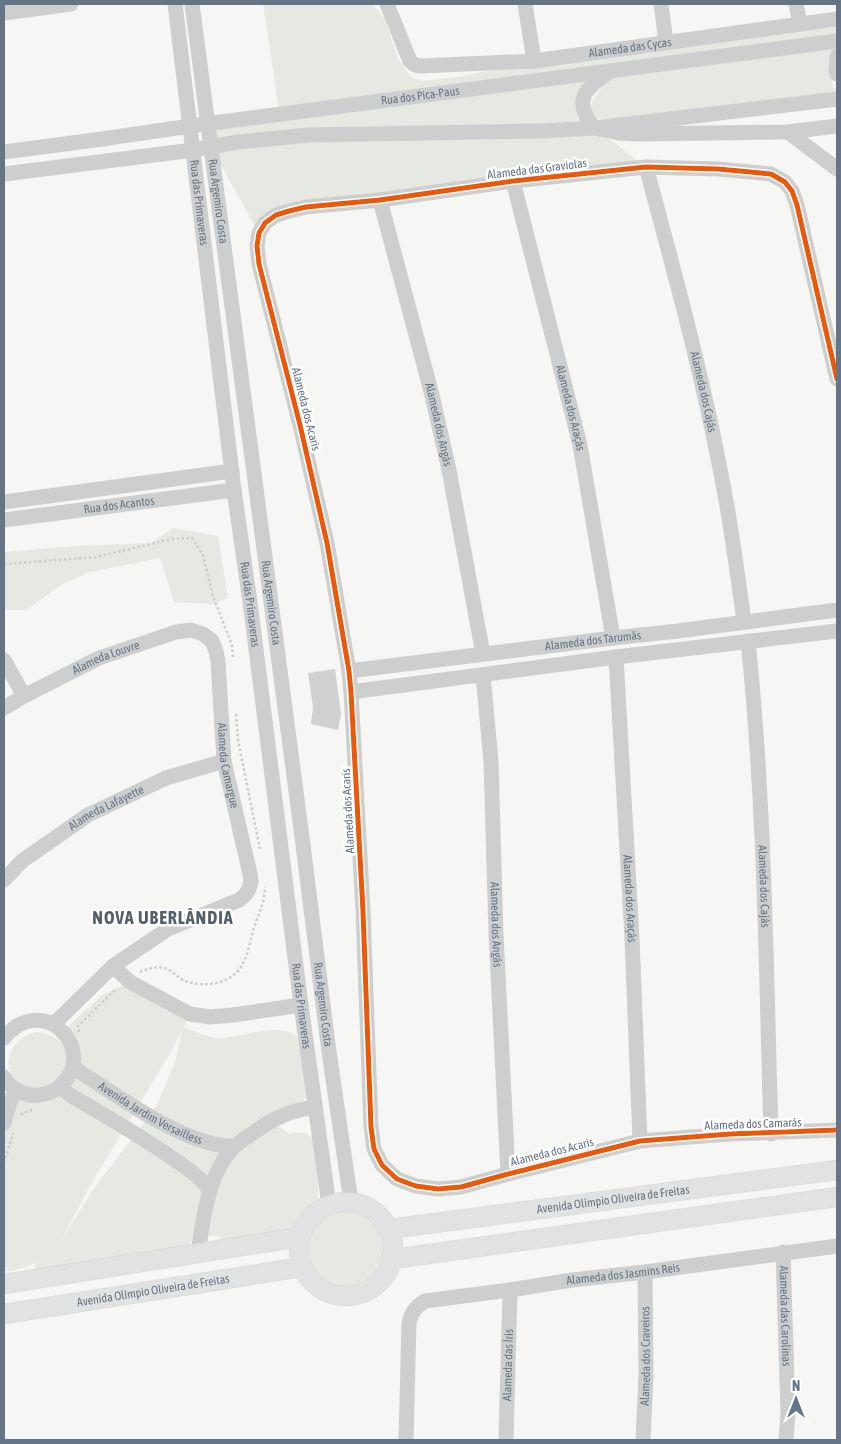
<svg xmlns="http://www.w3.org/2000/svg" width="841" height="1444" viewBox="0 0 841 1444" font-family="'Asap Condensed',sans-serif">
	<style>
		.green { fill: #e6e9e2; fill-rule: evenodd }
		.building { fill: #d0d1d1 }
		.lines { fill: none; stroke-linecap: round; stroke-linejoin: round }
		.major-casing { stroke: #d3d4d3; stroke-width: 20 }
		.path { stroke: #ccc; stroke-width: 2.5; stroke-dasharray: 2.5 2.5; stroke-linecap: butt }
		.minor { stroke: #cdcfcf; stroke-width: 15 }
		.major { stroke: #e1e2e2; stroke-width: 19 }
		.cycleway-casing { stroke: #fff; stroke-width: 8 }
		.cycleway { stroke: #e8590c; stroke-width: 5 }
		.labels { text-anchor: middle; stroke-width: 5; stroke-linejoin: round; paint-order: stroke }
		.street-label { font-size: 12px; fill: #657585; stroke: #fff }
		.district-label { font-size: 18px; font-weight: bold; letter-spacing: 1px; fill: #535f6a; stroke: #fff }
	</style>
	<rect width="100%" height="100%" fill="#f6f6f4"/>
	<path class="green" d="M263,4h114l-3,2 11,13 13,40 13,18 11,4 42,-5 11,-3 362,-46v12l-558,71z
		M834,48c-4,14 -3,25 -1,39l4,3v2l-234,29 -13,-9 3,-13 17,-22z
		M610,71l-25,21 10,36 51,39 -340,40 -47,26 -49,-87 -3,-22z
		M173,528l45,8 10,62 -15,6 -39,-2 -14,-44 -70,14 -27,12 -37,26h-22v-58l69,-6 78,-3z
		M130,982l60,32 -6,13c12,5 24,11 37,11 24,-1 60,-18 79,1l7,57 -8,9 -31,14 22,15c11,-3 19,-1 27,8l1,56 -26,30 -57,18 -12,-5 -4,-5 -24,-1 -5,9 -8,7 -146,20 -1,-8 -18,7 -13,1v-148l6,-21 29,-6 34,-30 -10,-35 38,-35zM182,1030l-7,32 -19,45 -64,84 -32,52 30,-57 82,-136z
		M36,1032c14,1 36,11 31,29 -2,8 -6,15 -9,23l-26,6c-6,-3 -13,-6 -17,-10 -15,-20 -1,-43 21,-48z
		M307 1250a40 40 0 1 1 80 0a40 40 0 1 1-80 0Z"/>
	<path class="building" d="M335,669l6,45 -3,16 -27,-6 2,-16 -5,-35z"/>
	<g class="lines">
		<defs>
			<g id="major">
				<circle cx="346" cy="1249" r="47"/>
				<path id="s20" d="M389,1229l448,-59"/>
				<path d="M393,1259l444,-62"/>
				<path d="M4,1284l296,-47"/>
				<path id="s21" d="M4,1314l298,-47"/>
			</g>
		</defs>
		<use href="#major" class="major-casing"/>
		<path class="path" d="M4,564l93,-7 74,-18 21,-1 11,17 10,41 19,49 1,14
			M236,714l2,26 22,109
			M140,972c9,-4 19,-7 29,-2 7,4 9,9 19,12 18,5 42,2 53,-15 6,-9 8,-21 11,-32 4,-17 13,-31 13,-48
			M79,1032l-1,-6 39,-38
			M21,1115l2,-2 9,-3
			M4,1163l9,-30"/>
		<g class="minor">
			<path id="s1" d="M175,4l59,486 16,112 51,403 28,200"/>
			<path id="s2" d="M192,4l109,825 28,223 22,150"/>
			<path id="s3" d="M387,4l23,57 5,4 6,1 113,-5 303,-42"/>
			<path d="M525,4l9,57"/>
			<path d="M661,4l5,38"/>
			<path d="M796,4l4,20"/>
			<path d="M4,13l67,-9"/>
			<path d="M837,56l-1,14 1,4"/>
			<path d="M609,72c-24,17 -38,29 -14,56l23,5 20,1 150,-2 49,-6"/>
			<path d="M788,132l49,37"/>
			<path id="s4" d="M4,152l98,-13 88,-13 647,-85"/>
			<path id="s5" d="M646,167c31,114 62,229 82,345 6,36 11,73 16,109"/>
			<path d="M4,174l189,-24 45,-8 70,-7 234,-4 53,-3 242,-29"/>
			<path id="s6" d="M513,181l67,264 33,193"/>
			<path id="s7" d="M380,200l52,195 17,75 34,184"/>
			<path d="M837,379l-40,-174 -5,-14 -7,-9 -14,-8 -53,-5 -72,-2 -133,14 -133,19 -74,7 -17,4 -13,4 -11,8 -6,10 -2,13 2,18 41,161 27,118 22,128 2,21 12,219 8,216 3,22 8,16 15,14 19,7 22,3 23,-2 47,-13 132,-33 90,-7 107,-4"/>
			<path d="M4,502l228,-31"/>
			<path id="s8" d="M4,520l230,-30"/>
			<path id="s9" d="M748,641c17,163 18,329 23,493"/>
			<path id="s10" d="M616,657l16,281 8,203"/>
			<path d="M4,660l20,36"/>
			<path id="s11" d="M349,671l264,-33 65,-7 159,-21"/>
			<path id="s12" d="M483,675l8,86 5,173 12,240"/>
			<path d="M351,692l265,-35 221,-26"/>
			<path id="s13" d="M4,708l20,-12 75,-38 77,-26 15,-2 12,4 9,7 4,10 2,10 6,100 26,113 1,8 -2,7 -4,6 -6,5 -71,29 -55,37 -50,49 -10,9"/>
			<path id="s14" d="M4,880l18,-19 66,-46 78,-37 58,-17"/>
			<path d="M113,966l17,16 60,32 20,3 23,-2 68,-10"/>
			<path d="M4,1038c37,-46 91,8 61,43 -6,8 -15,13 -26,14 -14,2 -28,-6 -35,-18"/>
			<path id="s15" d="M73,1066l10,8c38,24 91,63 136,71 5,1 10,1 15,1"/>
			<path d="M60,1087l10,8c31,18 62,36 92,56 17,12 35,22 48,39"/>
			<path d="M4,1123l6,-21 6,-12"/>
			<path id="s16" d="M783,1252l5,162 -2,26"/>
			<path d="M198,1254c5,-35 10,-81 36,-107 6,-6 15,-11 22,-16 17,-13 37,-21 59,-24"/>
			<path id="s17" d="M406,1440l3,-117c3,-11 6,-16 16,-22l85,-11 62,-10 73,-8 192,-26"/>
			<path id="s18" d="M506,1440l4,-150"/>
			<path id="s19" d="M643,1440l3,-64 -1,-104"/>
		</g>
		<use href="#major" class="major"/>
		<defs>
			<path id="cycleway" d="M837,379l-40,-174 -5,-14 -7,-9 -14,-8 -53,-5 -72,-2 -133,14 -133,19 -74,7 -17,4 -13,4 -11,8 -6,10 -2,13 2,18 41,161 27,118 22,128 2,21 12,219 8,216 3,22 8,16 15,14 19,7 22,3 23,-2 47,-13 132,-33 90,-7 107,-4"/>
		</defs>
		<use href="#cycleway" class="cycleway-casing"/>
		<use href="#cycleway" class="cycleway"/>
	</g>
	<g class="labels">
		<g class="street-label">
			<text dy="4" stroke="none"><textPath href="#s3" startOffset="284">Alameda das Cycas</textPath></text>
			<text dy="4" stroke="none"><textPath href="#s4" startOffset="420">Rua dos Pica-Paus</textPath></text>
			<text transform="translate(537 169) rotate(-7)" y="4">Alameda das Graviolas</text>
			<text dy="4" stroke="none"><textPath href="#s2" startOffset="199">Rua Argemiro Costa</textPath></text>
			<text dy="4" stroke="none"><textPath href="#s1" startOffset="200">Rua das Primaveras</textPath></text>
			<text dy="4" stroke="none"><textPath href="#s5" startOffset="232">Alameda dos Cajás</textPath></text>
			<text dy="4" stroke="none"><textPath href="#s6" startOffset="234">Alameda dos Araçás</textPath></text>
			<text transform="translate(306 409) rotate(76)" y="4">Alameda dos Acaris</text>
			<text dy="4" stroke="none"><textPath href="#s7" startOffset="232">Alameda dos Angás</textPath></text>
			<text dy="4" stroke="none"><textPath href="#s8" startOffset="116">Rua dos Acantos</textPath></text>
			<text dy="4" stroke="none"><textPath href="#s2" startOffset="604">Rua Argemiro Costa</textPath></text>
			<text dy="4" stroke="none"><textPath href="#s1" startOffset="605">Rua das Primaveras</textPath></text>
			<text dy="4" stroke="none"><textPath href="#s11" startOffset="246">Alameda dos Tarumãs</textPath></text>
			<text dy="4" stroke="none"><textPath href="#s13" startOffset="114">Alameda Louvre</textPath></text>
			<text dy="4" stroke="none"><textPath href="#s13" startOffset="354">Alameda Camargue</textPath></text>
			<text dy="4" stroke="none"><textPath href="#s14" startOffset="126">Alameda Lafayette</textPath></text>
			<text transform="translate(348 811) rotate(-93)" y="4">Alameda dos Acaris</text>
			<text dy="4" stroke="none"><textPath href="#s9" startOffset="246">Alameda dos Cajás</textPath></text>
			<text dy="4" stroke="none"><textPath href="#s10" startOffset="242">Alameda dos Araçás</textPath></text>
			<text dy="4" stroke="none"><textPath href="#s12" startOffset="250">Alameda dos Angás</textPath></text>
			<text dy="4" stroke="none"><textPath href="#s2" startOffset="1009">Rua Argemiro Costa</textPath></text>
			<text dy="4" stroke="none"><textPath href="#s1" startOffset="1010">Rua das Primaveras</textPath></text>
			<text dy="4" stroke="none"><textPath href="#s15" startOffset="91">Avenida Jardim Versailless</textPath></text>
			<text transform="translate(753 1124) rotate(-2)" y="4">Alameda dos Camarás</text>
			<text transform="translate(552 1152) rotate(-14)" y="4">Alameda dos Acaris</text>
			<text dy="4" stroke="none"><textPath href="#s20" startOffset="226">Avenida Olímpio Oliveira de Freitas</textPath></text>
			<text dy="4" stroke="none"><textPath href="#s17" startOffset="345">Alameda dos Jasmins Reis</textPath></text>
			<text dy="4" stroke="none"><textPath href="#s21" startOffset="151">Avenida Olímpio Oliveira de Freitas</textPath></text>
			<text dy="4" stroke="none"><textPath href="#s16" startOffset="64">Alameda das Carolinas</textPath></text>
			<text dy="4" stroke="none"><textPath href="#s19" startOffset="84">Alameda dos Craveiros</textPath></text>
			<text dy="4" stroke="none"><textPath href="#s18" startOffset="75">Alameda das Íris</textPath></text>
		</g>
		<g class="district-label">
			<text x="163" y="924">NOVA UBERLÂNDIA</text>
		</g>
	</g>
	<rect width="841" height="1444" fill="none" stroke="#657585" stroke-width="10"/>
	<g transform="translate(796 1399)" stroke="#ffffff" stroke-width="4" paint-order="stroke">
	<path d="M0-4L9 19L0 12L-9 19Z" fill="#657585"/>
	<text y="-8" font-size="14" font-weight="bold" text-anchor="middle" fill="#657585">N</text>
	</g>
</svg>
